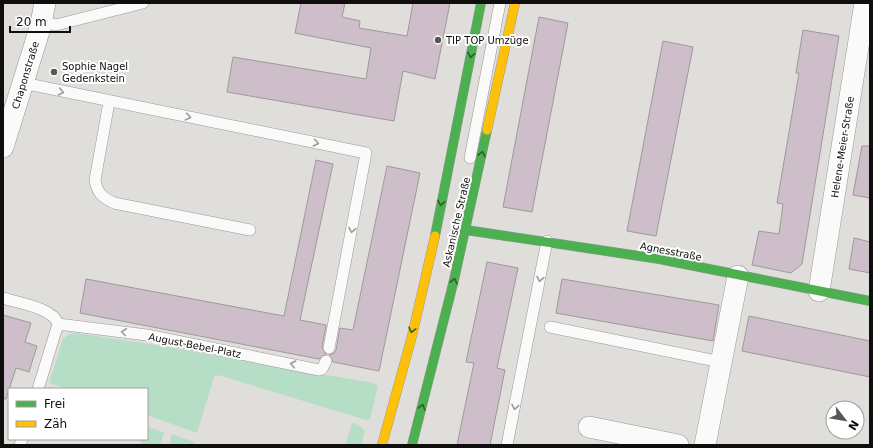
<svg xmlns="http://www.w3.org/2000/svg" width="873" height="448" viewBox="0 0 873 448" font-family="'DejaVu Sans',sans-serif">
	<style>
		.green { fill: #b6ddc5 }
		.building { fill: #cdbeca; stroke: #9c9a9a }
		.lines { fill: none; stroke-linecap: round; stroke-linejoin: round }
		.lane-casing { stroke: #999895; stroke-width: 12 }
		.street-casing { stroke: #999895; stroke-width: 22 }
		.fast-casing { stroke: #999895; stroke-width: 10 }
		.slow-casing { stroke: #999895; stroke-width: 10 }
		.lane { stroke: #fafafa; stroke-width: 11 }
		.street { stroke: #fafafa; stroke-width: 21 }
		.fast { stroke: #4caf50; stroke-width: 9 }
		.slow { stroke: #ffc107; stroke-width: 9 }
		.oneway { stroke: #2e5e2e }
		.oneway2 { stroke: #9c9c9b }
		.poi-dot { fill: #595755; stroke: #fff; stroke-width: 1.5 }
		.labels { text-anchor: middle; stroke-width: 4; stroke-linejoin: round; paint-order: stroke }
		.poi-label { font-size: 10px; fill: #100e0d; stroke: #fff; text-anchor: start }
		.street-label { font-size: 10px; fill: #100e0d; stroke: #fff }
	</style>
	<rect width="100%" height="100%" fill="#e0dedb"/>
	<path class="green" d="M75,333c100,13 200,34 299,50l4,3 -8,33 -4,1 -148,-45 -4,2 -17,56 -50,-18v-26h-78l-20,-6 14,-44 6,-5z
		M352,423l7,2 6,6 -4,14h-16z
		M147,426l17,7 -4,12h-17l-4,-6h8z
		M172,434l22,8 -1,3h-24z"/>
	<path class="building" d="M301,3h44l-3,14 18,4 -1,7 48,8 6,-33h37l-15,76 -32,-8 -9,50 -167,-29 6,-35 133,22 5,-31 -76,-15z
		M539,17l29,6 -36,189 -29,-5z
		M803,30l36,6 -37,228 -11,9 -39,-8 7,-34 20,3 4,-30 -6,-1 22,-130h-3z
		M663,41l30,6 -37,189 -29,-5z
		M862,146h8v52l-17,-3z
		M316,160l17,4 -33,156 26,5 -4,22 4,7 -7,5 -239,-46 6,-34 198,37z
		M387,166l33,7 -41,198 -46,-9 -4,-7 5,-2 2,-3 4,-22 13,2z
		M854,238l16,4v31l-21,-4z
		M487,262l31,6 -21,100 8,2 -15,75h-33l17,-82 -8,-1z
		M562,279l157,26 -6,36 -157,-28z
		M3,315l28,8 -6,19 12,4 -8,26 -13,-4 -10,31h-3z
		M749,316l121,25v36l-128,-26z"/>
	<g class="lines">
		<defs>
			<path id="lane" d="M41,22l15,3 87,-22
				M23,83l343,70 -37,195
				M109,102l-14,78c2,13 7,17 19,23l136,27
				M470,158l30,-155
				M3,298c15,5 51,10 55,26l-20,65
				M58,324l89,11 172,35 3,-1 4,-8
				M550,327l171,35
				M20,445l2,-6
				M507,445l40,-204"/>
			<path id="street" d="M3,147l37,-119 5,-25
				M819,291l46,-288
				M589,427l89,18
				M705,445l33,-169"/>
			<path id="fast" d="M466,230l193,29 211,42
				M435,236l46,-233
				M412,445l42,-165 33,-150"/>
			<path id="slow" d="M487,130l28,-127
				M382,445l30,-109 23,-100"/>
		</defs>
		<use href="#lane" class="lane-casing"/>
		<use href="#street" class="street-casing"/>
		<use href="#fast" class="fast-casing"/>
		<use href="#slow" class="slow-casing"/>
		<use href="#lane" class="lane"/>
		<use href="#street" class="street"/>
		<use href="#fast" class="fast"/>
		<use href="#slow" class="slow"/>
	</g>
	<defs><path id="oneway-chevron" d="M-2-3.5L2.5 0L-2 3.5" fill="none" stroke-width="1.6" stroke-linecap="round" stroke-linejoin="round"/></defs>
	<g class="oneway">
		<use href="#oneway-chevron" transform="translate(471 55) rotate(101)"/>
		<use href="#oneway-chevron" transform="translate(482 154) rotate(-78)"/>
		<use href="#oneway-chevron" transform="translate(441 203) rotate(101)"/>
		<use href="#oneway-chevron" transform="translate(454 281) rotate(-77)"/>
		<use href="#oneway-chevron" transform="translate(412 330) rotate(104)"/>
		<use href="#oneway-chevron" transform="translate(422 407) rotate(-75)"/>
	</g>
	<g class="oneway2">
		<use href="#oneway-chevron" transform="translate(61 92) rotate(12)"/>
		<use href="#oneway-chevron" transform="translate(188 117) rotate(12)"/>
		<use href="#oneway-chevron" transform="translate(316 143) rotate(11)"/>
		<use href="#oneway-chevron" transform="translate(352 230) rotate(101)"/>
		<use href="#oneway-chevron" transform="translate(540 279) rotate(101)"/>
		<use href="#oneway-chevron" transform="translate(124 332) rotate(-173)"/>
		<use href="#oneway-chevron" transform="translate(293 364) rotate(-168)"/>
		<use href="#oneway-chevron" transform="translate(515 407) rotate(101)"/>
	</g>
	<g class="poi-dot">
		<circle cx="438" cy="40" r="4"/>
		<circle cx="54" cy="72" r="4"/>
	</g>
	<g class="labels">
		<g class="poi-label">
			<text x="446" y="44">TIP TOP Umzüge</text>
			<text x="62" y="70">Sophie Nagel<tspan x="62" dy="12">Gedenkstein</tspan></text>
		</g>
		<g class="street-label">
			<text transform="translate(25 75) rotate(-73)" y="4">Chaponstraße</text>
			<text transform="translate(842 147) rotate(-81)" y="4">Helene-Meier-Straße</text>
			<text transform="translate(456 222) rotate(-77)" y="4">Askanische Straße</text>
			<text transform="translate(671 251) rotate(11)" y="4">Agnesstraße</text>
			<text transform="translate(195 345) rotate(11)" y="4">August-Bebel-Platz</text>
		</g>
	</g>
	<rect width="873" height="448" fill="none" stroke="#100e0d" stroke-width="8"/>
	<rect x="8" y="388" width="140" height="52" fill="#ffffff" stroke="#9f9f9e"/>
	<rect x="16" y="401" width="20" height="6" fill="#4caf50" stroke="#9f9f9e"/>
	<text x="44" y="408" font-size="12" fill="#100e0d">Frei</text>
	<rect x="16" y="421" width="20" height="6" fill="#ffc107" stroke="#9f9f9e"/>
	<text x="44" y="428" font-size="12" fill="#100e0d">Zäh</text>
	<g transform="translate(845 420) rotate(121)"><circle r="19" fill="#ffffff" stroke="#9f9f9e"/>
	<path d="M0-3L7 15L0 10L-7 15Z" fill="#595755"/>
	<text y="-6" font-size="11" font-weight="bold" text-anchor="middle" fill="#100e0d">N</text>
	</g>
	<path d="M10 26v6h60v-6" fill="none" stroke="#100e0d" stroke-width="2"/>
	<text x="16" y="26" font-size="12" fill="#100e0d" stroke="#ffffff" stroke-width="3" paint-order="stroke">20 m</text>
</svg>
